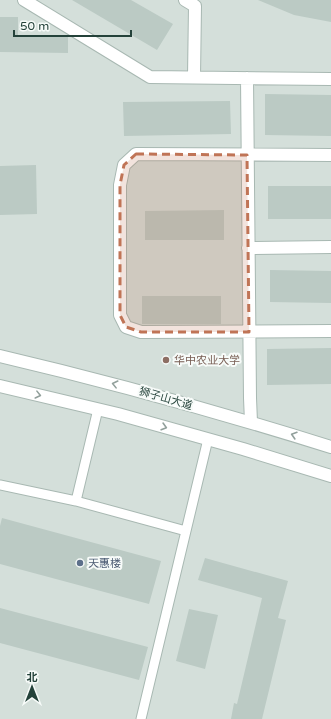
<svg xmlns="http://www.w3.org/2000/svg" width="331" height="719" viewBox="0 0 331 719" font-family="'Varela Round','Noto Sans SC',sans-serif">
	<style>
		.built { fill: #d4dfda }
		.building { fill: #bbcac4 }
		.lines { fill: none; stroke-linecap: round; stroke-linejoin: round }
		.service-casing { stroke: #a8b8b2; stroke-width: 11 }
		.minor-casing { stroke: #a8b8b2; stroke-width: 14 }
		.tertiary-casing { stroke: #a8b8b2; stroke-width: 14 }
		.service { stroke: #fff; stroke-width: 9 }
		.minor { stroke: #fff; stroke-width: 12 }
		.tertiary { stroke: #fff; stroke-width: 12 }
		.oneway { stroke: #92a09c }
		.marked { fill: #c07456; fill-opacity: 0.2; stroke: #c07456; stroke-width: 3; stroke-dasharray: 8 5; stroke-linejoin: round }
		.education-dot { fill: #8d6e63; stroke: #f7fbf9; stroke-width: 1.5 }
		.service-dot { fill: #5c6f8a; stroke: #f7fbf9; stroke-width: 1.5 }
		.labels { text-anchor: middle; stroke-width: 4; stroke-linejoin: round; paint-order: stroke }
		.education-label { font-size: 11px; fill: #785e54; stroke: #f7fbf9; text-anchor: start }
		.street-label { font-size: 11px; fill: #24423a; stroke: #f7fbf9 }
		.service-label { font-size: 11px; fill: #4e5e75; stroke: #f7fbf9; text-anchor: start }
	</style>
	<rect width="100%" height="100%" fill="#e6efeb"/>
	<path class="built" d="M0,0h331v719h-331z"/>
	<path class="building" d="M72,0h59l42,24 -16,26z
		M258,0h73v22l-37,-7z
		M0,17h18v18l50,1v17l-68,-1z
		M265,94l66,1v41l-66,-1z
		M230,101l1,33 -107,2 -1,-34z
		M36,165l1,49 -37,1v-49z
		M268,186h63v33h-63z
		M224,210v30h-79v-29z
		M270,270l61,1v32l-61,-1z
		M142,296h79v28h-79z
		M331,348v36l-64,1v-36z
		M2,518l159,43 -12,43 -149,-40v-38z
		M205,558l83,23 -10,37 8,2 -24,99h-31l3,-16 3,1 25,-106 -64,-18z
		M0,608l148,39 -9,33 -139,-37z
		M189,609l29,6 -13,54 -29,-8z"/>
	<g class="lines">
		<defs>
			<path id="service" d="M98,409l-22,92 110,30
				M0,485l76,16
				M141,719l67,-280"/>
			<path id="minor" d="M24,0l126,77 181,2
				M185,0l10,6 -1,71
				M247,78l3,320 1,24
				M331,155l-195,-1 -12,11 -4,20v130l6,12 15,5 190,-1
				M248,248l83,-1"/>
			<path id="tertiary" d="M0,356c111,26 222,57 331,91
				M0,386l118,28 125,35 88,27"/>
		</defs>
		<use href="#service" class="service-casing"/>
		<use href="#minor" class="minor-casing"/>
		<use href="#tertiary" class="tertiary-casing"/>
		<use href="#service" class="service"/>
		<use href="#minor" class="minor"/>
		<use href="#tertiary" class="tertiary"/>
	</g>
	<defs><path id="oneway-chevron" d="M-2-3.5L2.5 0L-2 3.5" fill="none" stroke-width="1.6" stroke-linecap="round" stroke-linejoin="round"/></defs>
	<g class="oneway">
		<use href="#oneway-chevron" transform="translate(115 384) rotate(-166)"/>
		<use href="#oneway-chevron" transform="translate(38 395) rotate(14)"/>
		<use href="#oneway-chevron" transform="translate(164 427) rotate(16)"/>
		<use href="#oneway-chevron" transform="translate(294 435) rotate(-163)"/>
	</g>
	<path class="marked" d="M136,154l111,1 2,177h-108l-15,-5 -6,-12v-130l4,-20z"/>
	<circle class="education-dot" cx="166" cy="360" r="4"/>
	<circle class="service-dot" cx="80" cy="563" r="4"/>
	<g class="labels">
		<g class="education-label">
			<text x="174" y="364">华中农业大学</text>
		</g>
		<g class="street-label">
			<text transform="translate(166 398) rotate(16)" y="4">狮子山大道</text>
		</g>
		<g class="service-label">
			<text x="88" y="567">天惠楼</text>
		</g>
	</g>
	<g transform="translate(32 687)" stroke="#f7fbf9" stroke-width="3" paint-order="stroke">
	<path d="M0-3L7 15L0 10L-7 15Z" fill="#24423a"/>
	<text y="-6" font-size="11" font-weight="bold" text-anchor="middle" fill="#24423a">北</text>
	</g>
	<path d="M14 30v6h117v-6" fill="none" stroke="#24423a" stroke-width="2"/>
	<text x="20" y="30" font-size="12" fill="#24423a" stroke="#f7fbf9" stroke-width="3" paint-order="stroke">50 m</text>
</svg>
